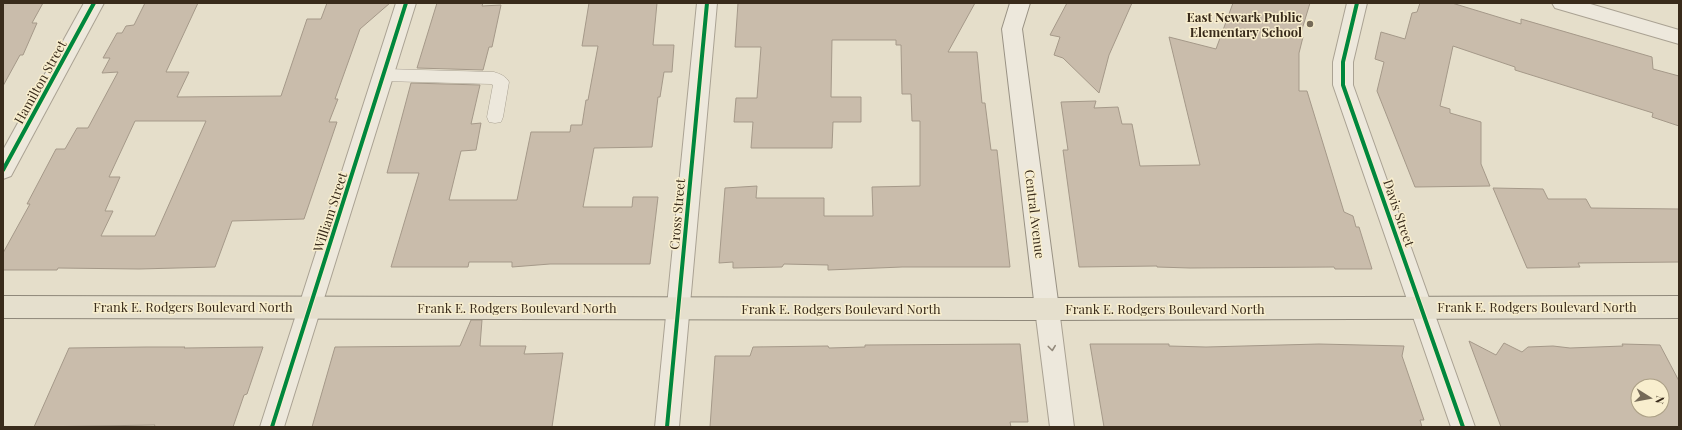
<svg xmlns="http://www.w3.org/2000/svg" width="1682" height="430" viewBox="0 0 1682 430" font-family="'Playfair Display',serif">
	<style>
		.building { fill: #c9bcab; stroke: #a59989; fill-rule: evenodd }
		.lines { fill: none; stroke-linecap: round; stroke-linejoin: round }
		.service-casing { stroke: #aaa293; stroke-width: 1 }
		.minor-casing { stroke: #aaa293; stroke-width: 2 }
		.tertiary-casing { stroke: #aaa293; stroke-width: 2 }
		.secondary-casing { stroke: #999284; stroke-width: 2 }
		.primary-casing { stroke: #8f887a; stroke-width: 2 }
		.service { fill: #ede8dc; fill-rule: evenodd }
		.minor { fill: #ede8dc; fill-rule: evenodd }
		.tertiary { fill: #ede8dc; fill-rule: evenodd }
		.secondary { fill: #ede8dc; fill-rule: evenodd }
		.primary { fill: #e5dfcd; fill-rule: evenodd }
		.cycleway-casing { stroke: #f8eece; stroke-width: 6 }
		.cycleway { stroke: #00873e; stroke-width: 4 }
		.oneway { stroke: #938a7c }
		.poi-dot { fill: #756a58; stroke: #f8eece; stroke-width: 1.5 }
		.labels { text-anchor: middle; stroke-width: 3; stroke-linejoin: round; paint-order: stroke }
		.poi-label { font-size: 13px; font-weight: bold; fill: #392b1b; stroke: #f8eece; text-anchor: end }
		.street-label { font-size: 13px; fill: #392b1b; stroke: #f8eece }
	</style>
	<rect width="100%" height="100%" fill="#e5deca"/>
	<path class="building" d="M3,3h40l-11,20h5l-14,32h-3l-17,31z
		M145,3h53l-32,69h23l-12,25 104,-1 26,-77h14l6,-16h63l-30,26 -25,70h3l-9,23h8l-33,97 -72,2 -17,46 -76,2 -81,-1 -1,2h-54v-17l27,-49h-3l29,-55h9l12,-21h11l30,-56 -16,1 8,-15h-7l14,-25h5l4,-7 8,-1zM135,121h71l-51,115h-54l12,-25h-8l15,-34h-11z
		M437,3h46l-1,3 19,-1 -9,42h-3l-6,23 -66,-2z
		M589,3h68l-4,42h21l-2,27h-8l-4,25h-2l-6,50 -58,1 -11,59h49l1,-10h25l-8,67h-100l-38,3v-5h-43l-1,5h-77l28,-94h-32l24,-90 69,2 -9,39 10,-1 -5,27 -15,1 -12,49h68l14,-68h39l1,-7h11l4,-25h2l10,-54h-16z
		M738,3h237l-27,49h29l5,51h3l6,47h6l13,117h-108l-74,3v-5l-44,-1 -2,3 -49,1v-6l-14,1 6,-75 32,-2 -1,12h68v18h49l-1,-29 48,-1v-65h-8l-1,-27h-9l-1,-49h-5v-5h-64l-1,57h30v25h-28l-1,26h-81l2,-26h-19l2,-24h21l4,-51h-26z
		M1067,3h65l-23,52 -10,38 -36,-35 -9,-3 6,-18 -10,-2z
		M1233,3h77l-10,33 3,1 -4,16v38h8l37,121 9,4 3,11h3l13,42h-37l-1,-2 -144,1 -33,-1v-1l-78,1 -16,-117h5l-7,-48 35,-1 -2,7 24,-1 4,17h10l8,42 60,-1 -31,-128 47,12z
		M1420,3h32l69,21v-5l131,38 1,12 26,7v50l-27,-9 1,-4 -138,-43v-3l-62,-21 -13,60 10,3v4l31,9v42l9,22 -75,1 -38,-96 7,-29 -9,-3 6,-27 24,7 7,-26 5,-1z
		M1493,188l50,1 5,10h38l5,9 88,1v53l-101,1 2,4 -53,1z
		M471,320h11l-2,26h46l-2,8 39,-1 -11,74h-240l23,-80 125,-1z
		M1469,341l27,14 8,-12 18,9 6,-5 25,-1 17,2 53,-2 -1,-2 38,1 19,36v46h-178zM1638,386h24v24h-24z
		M1020,344l8,78h-18l1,5h-301l5,-71h35l3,-9 75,-1 1,2 36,-1v-2z
		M1090,344h79v2l37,1 113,-3 85,2 -2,10 22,64h-4l2,7h-318z
		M146,347h39l-1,1 79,-1 -16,47 -3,1 -11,32h-79l1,-2 -121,2 35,-79z"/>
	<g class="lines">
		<defs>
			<path id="service" d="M384,69l110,3c6,2 12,4 15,10l-6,35 -2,5 -6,1 -6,-1 -2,-5 6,-32 -2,-1 -107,-3 -5,-2 -3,-4 3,-4z"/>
			<path id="minor" d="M396,3h20l-132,424h-24z
				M697,3h20l-38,424h-24z
				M1347,3h20l-14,59v23l122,342h-24l-118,-342v-23z
				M1552,3h35l92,27v14l-124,-36z
				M1047,298l8,4 4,7 15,118h-24l-15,-118 4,-7z"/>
			<path id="tertiary" d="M84,3h20l-93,173 -8,3v-29z"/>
			<path id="secondary" d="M1010,3h20l-8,26 37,280 -4,7 -8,4 -8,-4 -4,-7 -33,-280z"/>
			<path id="primary" d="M3,296l1044,2 632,-2v22l-632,2 -1044,-2z"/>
		</defs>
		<use href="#service" class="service-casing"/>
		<use href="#minor" class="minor-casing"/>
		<use href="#tertiary" class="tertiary-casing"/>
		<use href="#secondary" class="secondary-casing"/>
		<use href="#primary" class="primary-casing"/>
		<use href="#service" class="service"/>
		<use href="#minor" class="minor"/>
		<use href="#tertiary" class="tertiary"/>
		<use href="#secondary" class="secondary"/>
		<use href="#primary" class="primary"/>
		<defs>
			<path id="cycleway" d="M1357,3l-14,59v23l120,342
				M3,170l91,-167
				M272,427l134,-424
				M667,427l40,-424"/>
		</defs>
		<use href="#cycleway" class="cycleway-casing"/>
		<use href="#cycleway" class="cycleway"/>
	</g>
	<defs><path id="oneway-chevron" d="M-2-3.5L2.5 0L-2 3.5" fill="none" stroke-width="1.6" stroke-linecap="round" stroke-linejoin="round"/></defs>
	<use class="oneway" href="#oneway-chevron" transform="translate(1052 348) rotate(83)"/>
	<circle class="poi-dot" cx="1310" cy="24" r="4"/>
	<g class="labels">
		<g class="poi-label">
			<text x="1302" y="22">East Newark Public<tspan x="1302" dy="15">Elementary School</tspan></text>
		</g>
		<g class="street-label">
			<text transform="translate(40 82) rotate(-61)" y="5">Hamilton Street</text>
			<text transform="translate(330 212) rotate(-72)" y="5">William Street</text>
			<text transform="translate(1399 213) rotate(71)" y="5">Davis Street</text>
			<text transform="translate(677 214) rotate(-85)" y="5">Cross Street</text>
			<text transform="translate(1035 214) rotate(83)" y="5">Central Avenue</text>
			<text x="193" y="312">Frank E. Rodgers Boulevard North</text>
			<text x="1537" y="312">Frank E. Rodgers Boulevard North</text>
			<text x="517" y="313">Frank E. Rodgers Boulevard North</text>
			<text x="841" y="314">Frank E. Rodgers Boulevard North</text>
			<text x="1165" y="314">Frank E. Rodgers Boulevard North</text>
		</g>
	</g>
	<rect width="1682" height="430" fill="none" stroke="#392b1b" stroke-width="8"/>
	<g transform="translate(1650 398) rotate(101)"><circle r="19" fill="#f8eece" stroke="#aca086"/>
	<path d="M0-3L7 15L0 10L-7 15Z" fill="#756a58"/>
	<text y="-6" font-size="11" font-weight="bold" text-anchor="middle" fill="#392b1b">N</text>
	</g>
</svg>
